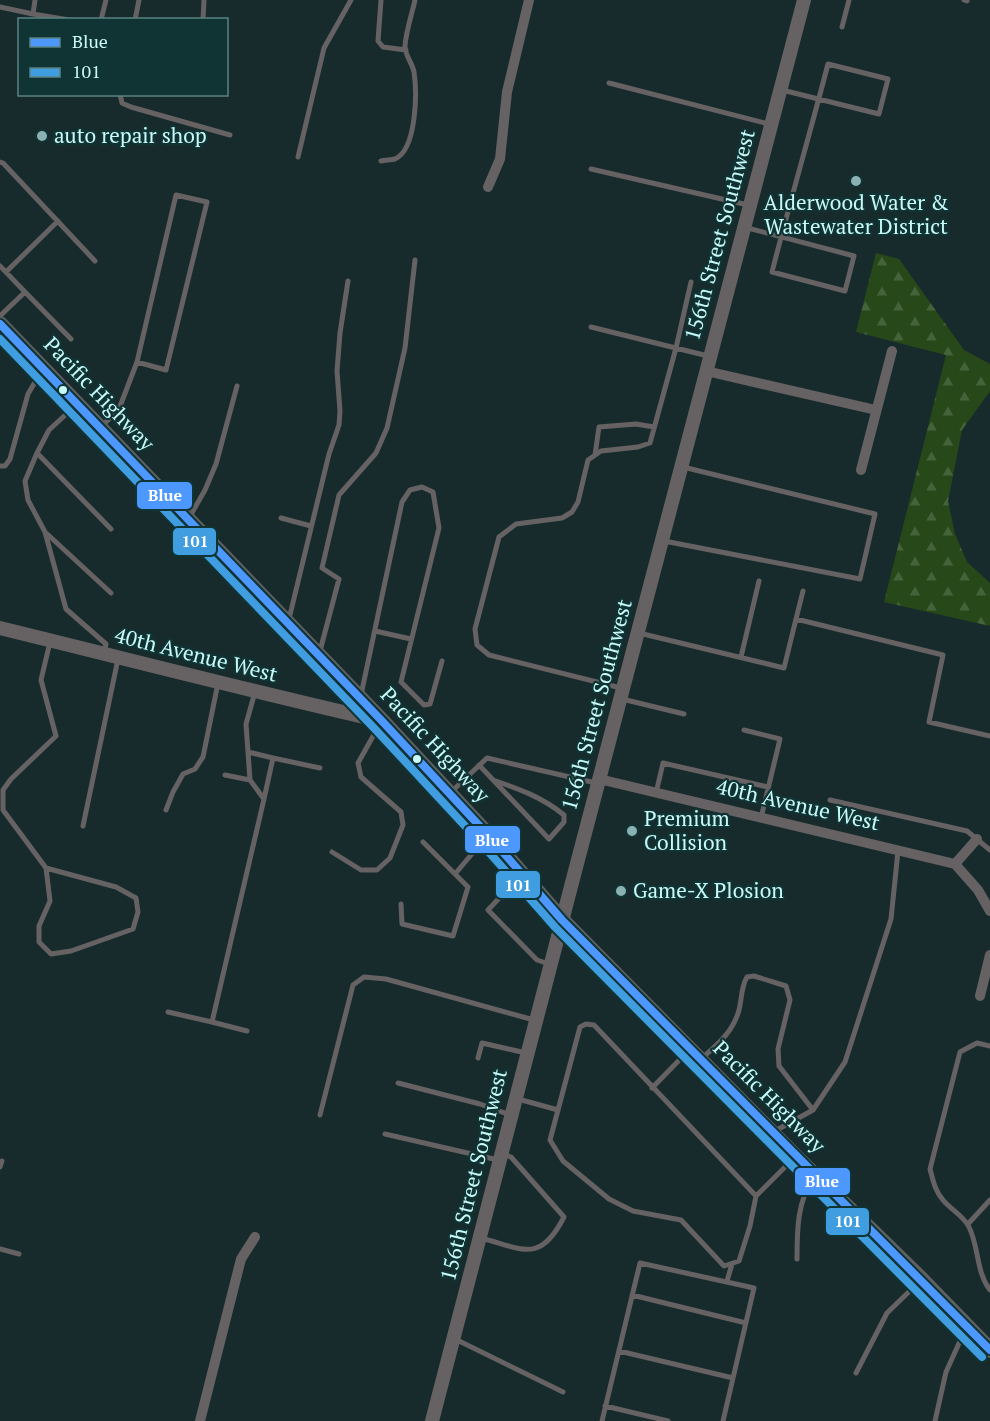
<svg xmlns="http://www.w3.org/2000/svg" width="990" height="1421" viewBox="0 0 990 1421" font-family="'PT Serif',serif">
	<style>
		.forest { fill: url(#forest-firs) }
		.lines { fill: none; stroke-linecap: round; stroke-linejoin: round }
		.service { stroke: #666263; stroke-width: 5 }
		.minor { stroke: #666263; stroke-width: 10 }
		.tertiary { stroke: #666263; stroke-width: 14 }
		.trunk { stroke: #5e6061; stroke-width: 16 }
		.bus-1-casing { stroke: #103334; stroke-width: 12 }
		.bus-2-casing { stroke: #103334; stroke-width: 12 }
		.bus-1 { stroke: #4d98ff; stroke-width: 8 }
		.bus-2 { stroke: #409de0; stroke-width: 8 }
		.poi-dot { fill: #8bb2b2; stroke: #103334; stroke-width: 2 }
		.bus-dot { fill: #c9fafa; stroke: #103334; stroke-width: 2 }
		.labels { text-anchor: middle; stroke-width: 4.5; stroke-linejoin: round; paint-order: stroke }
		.poi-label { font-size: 21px; fill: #c9fafa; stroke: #103334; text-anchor: start }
		.street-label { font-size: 21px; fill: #c9fafa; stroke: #103334 }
		.line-badge { stroke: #103334; stroke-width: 2 }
		.badge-label { font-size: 16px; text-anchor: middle; font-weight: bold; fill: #fff }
	</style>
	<defs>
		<pattern id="forest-firs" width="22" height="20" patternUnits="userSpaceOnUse" patternTransform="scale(1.5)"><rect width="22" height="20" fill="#274818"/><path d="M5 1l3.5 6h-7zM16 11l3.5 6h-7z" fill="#45633a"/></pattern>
	</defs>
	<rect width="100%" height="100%" fill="#182b2c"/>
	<path class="forest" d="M876,253l23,6 65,91 26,14v27l-28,39 -14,71 7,33 12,28 23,21v43l-106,-24 62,-247 -90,-23z"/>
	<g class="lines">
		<path class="service" d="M381,0l-3,41 5,6 23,3
			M964,0l3,1
			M0,7l33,7 2,-14
			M33,14l36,6
			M101,20l5,-20
			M135,20l4,-20
			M203,20l1,-20
			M842,27l7,-27
			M609,83l160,41
			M120,94l2,9 9,4 99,28
			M298,157l26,-109 27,-48
			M381,161c4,-1 10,-1 14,-2 22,-10 22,-67 19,-87 -2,-10 -9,-16 -9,-26 1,-15 7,-32 10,-46
			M0,162l3,1 92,98
			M591,169l157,36
			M744,227l110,29 -9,35 -73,-19c18,-70 38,-139 56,-208l60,15 -9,35 -97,-24
			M0,266l25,26
			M6,272l52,-51
			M0,316l25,-24 46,47
			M591,327l117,29
			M101,427l18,-18 18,-47 29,8 41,-168 -31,-7 -39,167
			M37,453l12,-23 26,-24
			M595,455l4,-28 37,-3 18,3
			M0,466h5l5,-7 18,-65 14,-24
			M189,518l16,-28 11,-26 21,-78
			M281,518l30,8
			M45,532l-17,-32 -3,-19 12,-28 74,76
			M664,541l196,38 15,-65 -192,-47
			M289,619l40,-165 10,-29 1,-14 -3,-40 3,-38 8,-52
			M796,619l7,-28
			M375,631l36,8
			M639,633l145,35 12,-49 147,36 -14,67 61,14
			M320,651l19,-72 -17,-11 17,-73 37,-42 11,-25 18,-80 10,-88
			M104,652l2,-8 -40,-35 -21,-77 66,61
			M741,657l18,-76
			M621,688l-132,-33 -12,-10 -2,-16 24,-92 17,-13 46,-6 10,-6 6,-10 10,-42 13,-9 37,-4 12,-4 26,-95 15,-66
			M361,695l41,-193 8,-12 12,-3 11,5 6,36 -38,154 23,23 6,-1 12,-43
			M622,699l62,15
			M744,730l36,9 -19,79
			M248,752l25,6 -9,41
			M273,758l47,10
			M479,765l70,74 15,-17v-7c-22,-18 -45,-26 -71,-35
			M225,775l25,5
			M451,792l36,-34 109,25
			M656,793l7,-30 105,24
			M830,800l137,31 23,19
			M166,810l7,-18 10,-18 12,-5 8,-12 15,-74
			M83,826l35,-167
			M423,842l32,32
			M332,852l29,18h16l13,-12 13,-33 -2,-13 -40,-35 -3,-14 23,-41
			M46,868l70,19 20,11 2,14 -5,17 -62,22 -20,3 -12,-12v-16l11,-25 -4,-33 -43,-58v-20l8,-11 45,-43 -15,-56 9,-38
			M520,876l-32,34 49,50 12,4
			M401,904l1,20 51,12 15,-49 -13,-13 32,-38
			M168,1012l44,10
			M247,1031l-35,-9 52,-223 -14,-19 -4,-56 9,-32
			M990,1046l-13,-3 -17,9 -30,117c3,11 5,22 13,31 7,9 21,16 26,27 10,20 7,45 21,63
			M478,1058l4,-15 44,10
			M701,1059c17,-15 32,-27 38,-49 3,-12 2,-23 8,-33l7,-1 32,10 4,14 -12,49 1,17 34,44
			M398,1083l82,21 30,11
			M652,1088l37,-38
			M518,1099l40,11 -8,30 13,21 46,38 24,12 48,9 43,46 15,-5 11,-35 6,-30 -162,-171 -8,-1 -6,3 -22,83
			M320,1115l33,-130 11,-8 22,2 148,41
			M775,1131l38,-21 32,-48 46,-143 7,-68
			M385,1134l113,26
			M0,1167l2,-6
			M756,1196l37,-37
			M968,1224l22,-24
			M481,1238c42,11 59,26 83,-21l-53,-60 -8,-3
			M0,1249l19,5
			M797,1259c0,-28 0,-58 17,-82
			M727,1281l5,-17
			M632,1295l114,28
			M455,1339l108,53
			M619,1351l114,27
			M856,1373l31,-60 33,-32
			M605,1406l63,15
			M602,1421l38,-158 114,25 -31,133
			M935,1421l11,-49 19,-42"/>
		<path class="minor" d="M488,187l12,-28 7,-67 22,-92
			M706,371l170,39
			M861,470l31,-119
			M599,779l356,85 22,-25
			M955,864l23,26 12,21
			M980,996l10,-41
			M200,1421l41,-162 14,-22"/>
		<path class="tertiary" d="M0,628c127,31 254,64 382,93
			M432,1421l142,-546 230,-875"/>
		<path class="trunk" d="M0,324l382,397 106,114 74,85 234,237 125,122 69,71"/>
		<defs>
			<path id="bus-1" d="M0,324l382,397 106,114 74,85 428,430"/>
			<path id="bus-2" d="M0,339l374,389 106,114 75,85 427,430"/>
		</defs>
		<use href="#bus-1" class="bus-1-casing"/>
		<use href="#bus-2" class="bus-2-casing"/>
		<use href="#bus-1" class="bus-1"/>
		<use href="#bus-2" class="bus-2"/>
	</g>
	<g class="poi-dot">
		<circle cx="42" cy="136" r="6"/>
		<circle cx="856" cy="181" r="6"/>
		<circle cx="632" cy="831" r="6"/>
		<circle cx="621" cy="891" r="6"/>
	</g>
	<g class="bus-dot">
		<circle cx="63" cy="390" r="5"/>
		<circle cx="417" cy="759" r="5"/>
	</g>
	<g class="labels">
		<g class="poi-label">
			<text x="54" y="143">auto repair shop</text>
			<text x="856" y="210" text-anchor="middle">Alderwood Water &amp;<tspan x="856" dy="24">Wastewater District</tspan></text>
			<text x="644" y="826">Premium<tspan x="644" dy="24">Collision</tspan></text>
			<text x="633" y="898">Game-X Plosion</text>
		</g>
		<g class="street-label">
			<text transform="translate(720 235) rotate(-75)" y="7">156th Street Southwest</text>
			<text transform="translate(99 394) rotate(46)" y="7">Pacific Highway</text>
			<text transform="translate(196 655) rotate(14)" y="7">40th Avenue West</text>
			<text transform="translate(597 705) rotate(-75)" y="7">156th Street Southwest</text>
			<text transform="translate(435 745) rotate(47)" y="7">Pacific Highway</text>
			<text transform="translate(798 805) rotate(13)" y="7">40th Avenue West</text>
			<text transform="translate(769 1097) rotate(45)" y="7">Pacific Highway</text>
			<text transform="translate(474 1175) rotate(-76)" y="7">156th Street Southwest</text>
		</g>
	</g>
	<g class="line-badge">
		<rect x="136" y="481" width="57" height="29" rx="6" fill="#4d98ff"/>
		<rect x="172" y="527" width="45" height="29" rx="6" fill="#409de0"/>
		<rect x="464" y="825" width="57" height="29" rx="6" fill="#4d98ff"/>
		<rect x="495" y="870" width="46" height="29" rx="6" fill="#409de0"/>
		<rect x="794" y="1167" width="57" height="29" rx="6" fill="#4d98ff"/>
		<rect x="825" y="1207" width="45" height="29" rx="6" fill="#409de0"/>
	</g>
	<g class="badge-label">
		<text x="165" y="501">Blue</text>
		<text x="195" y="547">101</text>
		<text x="492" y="846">Blue</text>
		<text x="518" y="891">101</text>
		<text x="822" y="1187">Blue</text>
		<text x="848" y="1227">101</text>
	</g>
	<rect x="18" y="18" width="210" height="78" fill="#103334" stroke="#5a8383" stroke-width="1.5"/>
	<rect x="30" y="38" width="30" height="9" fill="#4d98ff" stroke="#5a8383" stroke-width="1.5"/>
	<text x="72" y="48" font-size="18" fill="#c9fafa">Blue</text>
	<rect x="30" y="68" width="30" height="9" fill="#409de0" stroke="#5a8383" stroke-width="1.5"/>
	<text x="72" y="78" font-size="18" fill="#c9fafa">101</text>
</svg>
